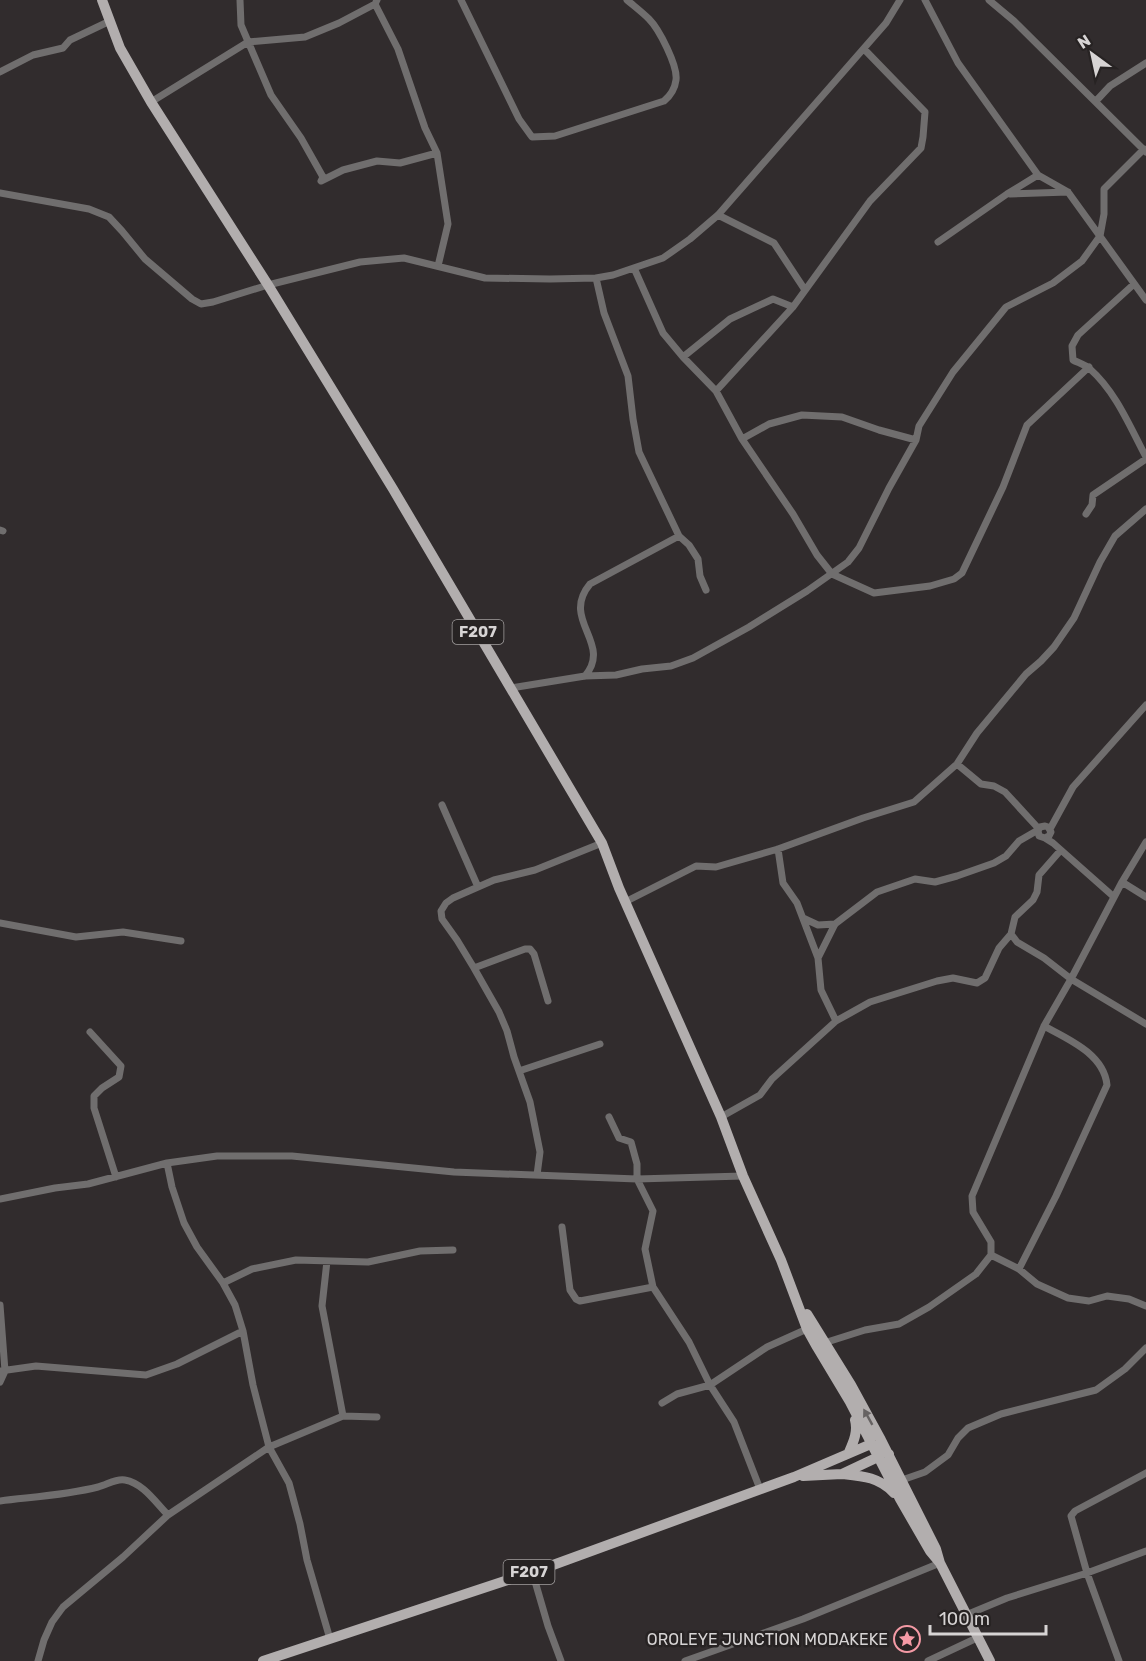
<svg xmlns="http://www.w3.org/2000/svg" width="1146" height="1661" viewBox="0 0 1146 1661" font-family="Rubik,sans-serif">
	<style>
		.lines { fill: none; stroke-linecap: round; stroke-linejoin: round }
		.minor { stroke: #706e6e; stroke-width: 7 }
		.primary { stroke: #b2aeae; stroke-width: 10 }
		.oneway { fill: #666262 }
		.labels { text-anchor: middle; stroke-width: 5; stroke-linejoin: round; paint-order: stroke }
		.shield { fill: #272323; stroke: #a29f9f; stroke-width: 1.5 }
		.shield-label { font-size: 15px; font-weight: bold; fill: #d7d4d4 }
		.poi-label { font-size: 16px; fill: #d7d4d4; stroke: #272323; text-anchor: end }
	</style>
	<rect width="100%" height="100%" fill="#312c2d"/>
	<g class="lines">
		<path class="minor" d="M240,0l1,25 30,70 30,43 22,39 -2,4 22,-11 34,-9 23,2 37,-10
			M461,0l58,119 13,18 23,-1 109,-35c6,-5 11,-13 12,-21 2,-14 -17,-51 -27,-61 -7,-7 -15,-13 -22,-19
			M925,0l33,63 80,112 30,17 78,108
			M989,0l25,21 132,131
			M375,4l23,45 27,79 12,25 11,71 -10,42
			M0,72l33,-17 30,-7 7,-8 40,-19
			M1096,101l14,-15 36,-23
			M151,102l97,-60 57,-5 34,-14 36,-19 2,-4
			M0,193l89,16 20,8 13,14 23,28 47,40 9,5 12,-2 55,-17 92,-23 44,-4 81,20 65,1 46,-1 17,-3 50,-17 27,-19 28,-24 168,-192 14,-23
			M1010,194l58,-2
			M718,215l56,28 31,47
			M938,242l69,-48 31,-19
			M634,268l29,65 20,24 33,34 26,48 51,75 24,41 15,19 42,19 56,-7 24,-7 8,-6 41,-86 24,-62 62,-58
			M596,278l8,35 24,63 5,43 6,33 40,84 10,9 9,14 2,17 6,14
			M1134,284l-56,51 -6,11 1,14c6,3 13,5 17,9 26,23 40,58 56,88
			M683,357l47,-38 43,-20 20,8
			M716,391l77,-84 77,-106 51,-53 2,-11 2,-25 -61,-63
			M742,439l27,-15 33,-9 40,2 37,13 37,10
			M1086,514l6,-9 1,-10 53,-36
			M0,530l3,1
			M585,676c28,-33 -25,-56 5,-92l89,-48
			M511,688l74,-12 31,-1 26,-6 29,-3 22,-8 56,-31 58,-36 41,-29 11,-14 30,-60 27,-48 3,-14 34,-54 53,-65 47,-24 29,-22 18,-25 4,-22v-25l40,-40
			M957,764l24,20 13,2 11,6 34,37
			M442,805l36,82
			M1050,829l23,-42 73,-82
			M1045,838l8,5 61,54
			M778,849l5,34 14,20 21,55 3,32 15,31
			M1122,882l24,15
			M625,902l71,-36 20,1 62,-18 85,-31 51,-16 43,-38 20,-31 49,-59 15,-13 13,-14 20,-29 26,-56 15,-26 31,-27
			M803,918l15,7 17,-1
			M0,923l76,14 47,-5 58,9
			M1011,934l6,8 27,16 27,21 75,45
			M818,958l17,-34 42,-32 38,-13 20,3 22,-6 37,-13 12,-7 13,-15 19,-11 2,-3 5,-1 3,1 3,5 -2,4 -4,2 -6,-2 -1,-6
			M474,968l51,-19h5l4,5 14,47
			M90,1032l31,34 -2,11 -17,11 -8,8v12l22,69
			M519,1071l81,-27
			M609,1117l10,21 12,4 6,22v15l16,32 -8,38 8,38 36,55 21,43 24,37 26,67
			M721,1117l39,-22 12,-16 64,-58 34,-19 67,-21 16,-3 24,5 8,-5 14,-30 12,-14 4,-17 18,-17 4,-8 2,-17 21,-24
			M167,1163l5,24 12,36 13,24 26,36 12,22 8,26 10,54 16,62 20,36 11,41 7,36 23,79
			M537,1175l3,-23 -10,-50 -16,-45 -7,-26 -8,-19 -25,-44 -17,-28 -15,-21 -1,-8 5,-8 7,-5 25,-11 16,-7 41,-10 67,-27
			M0,1199l55,-11 33,-4 79,-21 50,-7h75l162,16 183,7 106,-3
			M562,1227l8,63 6,9 4,2 73,-14
			M991,1255l28,14 18,15 31,14 21,3 18,-5 22,3 17,7
			M327,1261l-5,45 21,110
			M1019,1269l37,-73 51,-111c-3,-31 -39,-46 -63,-59
			M223,1283l29,-14 44,-9 72,2 52,-11 33,-1
			M0,1305l5,66 -5,11
			M824,1343l41,-13 34,-6 30,-17 47,-33 15,-19v-13l-18,-30 -1,-16 72,-170 27,-47 51,-97 24,-40
			M0,1371l36,-5 110,9 31,-11 66,-33
			M662,1403l15,-9 33,-9 57,-38 40,-18
			M902,1480l23,-8 23,-17 10,-17 10,-10 33,-14 95,-24 29,-21 21,-21
			M0,1501c32,-4 67,-6 98,-14 9,-2 18,-9 27,-7 18,3 31,23 43,35
			M532,1571l16,55 13,35
			M966,1615l41,-17 80,-25 59,-22
			M38,1661l6,-21 8,-18 11,-15 60,-50 45,-42 101,-68 74,-31 34,1
			M685,1661l118,-42 137,-56
			M928,1661l51,-24
			M1119,1661l-32,-88 -16,-57 4,-5 71,-38"/>
		<path class="primary" d="M102,0l18,48 31,54 117,183 125,204 209,354 17,45 102,229 22,59 38,84 26,69 10,18 33,55 50,97 30,52 10,12
			M807,1314l44,71 30,55 55,109 4,14 50,98
			M849,1452c5,-11 9,-21 6,-32
			M842,1474c20,2 37,3 52,19
			M803,1476l39,-2 36,-17 3,-7
			M263,1661l290,-96 241,-88 77,-33 18,10"/>
	</g>
	<defs><path id="oneway-solid" d="M-6-.8H1V-3.2L6.5 0L1 3.2V.8H-6Z" transform="scale(1.5)"/></defs>
	<use class="oneway" href="#oneway-solid" transform="translate(868 1417) rotate(-119)"/>
	<defs>
		<symbol id="sight-ring" viewBox="-11 -11 22 22"><circle r="9.5" fill="#272323" stroke="#f49aa5" stroke-width="1.5"/><path d="M0-6L1.8-2.2L6-1.7L2.9 1.2L3.7 5.4L0 3.3L-3.7 5.4L-2.9 1.2L-6-1.7L-1.8-2.2Z" fill="#f49aa5"/></symbol>
	</defs>
	<g fill-rule="evenodd">
		<use href="#sight-ring" x="892" y="1624" width="30" height="30"/>
	</g>
	<g class="labels">
		<g class="shield">
			<rect x="452.5" y="620" width="51" height="24" rx="4.5"/>
			<rect x="503.5" y="1560" width="51" height="24" rx="4.5"/>
		</g>
		<g class="shield-label">
			<text x="478" y="637">F207</text>
			<text x="529" y="1577">F207</text>
		</g>
		<g class="poi-label">
			<text x="888" y="1645">OROLEYE JUNCTION MODAKEKE</text>
		</g>
	</g>
	<g transform="translate(1092 54) rotate(327)" stroke="#272323" stroke-width="4.5" paint-order="stroke">
	<path d="M0-4.5L10 22L0 15L-10 22Z" fill="#d7d4d4"/>
	<text y="-9" font-size="16" font-weight="bold" text-anchor="middle" fill="#d7d4d4">N</text>
	</g>
	<path d="M930 1625v9h116v-9" fill="none" stroke="#d7d4d4" stroke-width="3"/>
	<text x="939" y="1625" font-size="18" fill="#d7d4d4" stroke="#272323" stroke-width="4.5" paint-order="stroke">100 m</text>
</svg>
